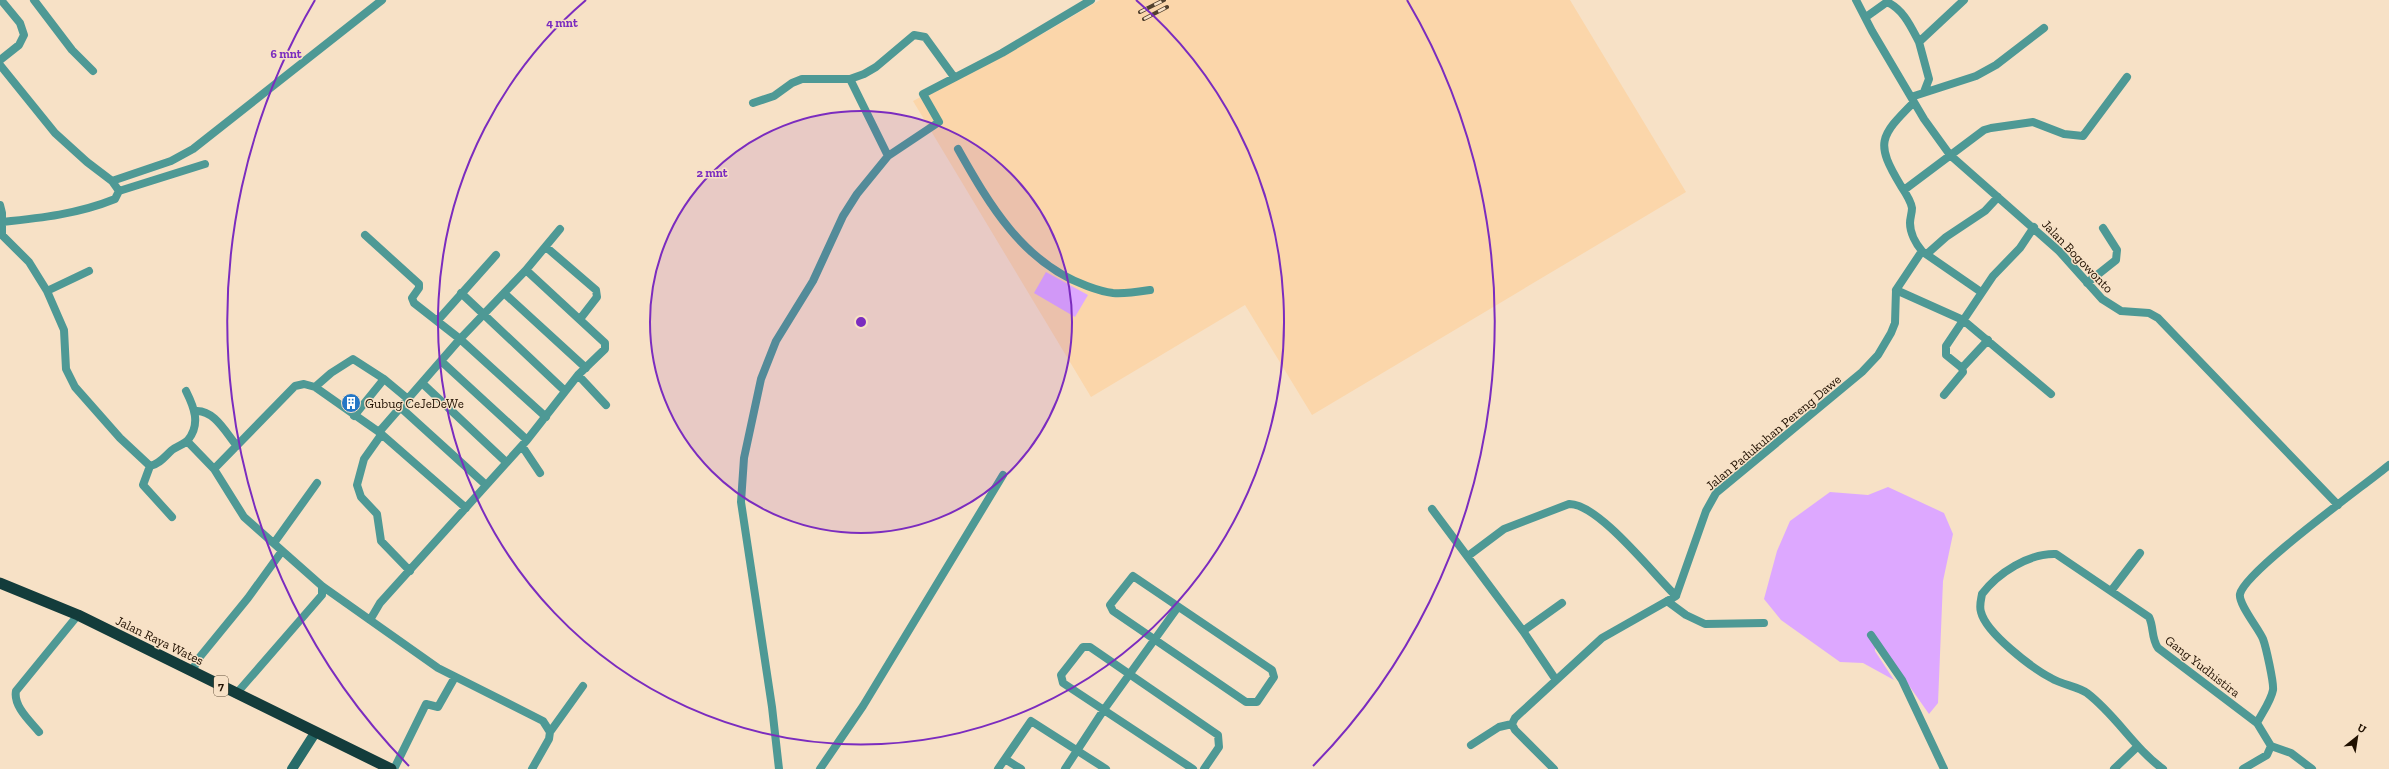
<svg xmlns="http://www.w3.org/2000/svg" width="2389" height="769" viewBox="0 0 2389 769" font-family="'Zilla Slab',serif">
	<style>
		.built { fill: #fbd6aa }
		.green { fill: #dda8ff }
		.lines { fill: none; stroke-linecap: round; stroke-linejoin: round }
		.minor { stroke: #4e9995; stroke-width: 8 }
		.secondary { stroke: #276b69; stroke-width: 10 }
		.trunk { stroke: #133c3b; stroke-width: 11 }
		.rail-casing { stroke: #52412e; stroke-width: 4 }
		.rail { stroke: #f7e1c6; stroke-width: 2.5; stroke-dasharray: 8; stroke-linecap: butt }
		.ring { fill: none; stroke: #7b2cbf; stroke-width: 2 }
		.labels { text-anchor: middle; stroke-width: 3; stroke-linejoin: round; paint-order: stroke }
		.shield { fill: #f7e1c6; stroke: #604f3b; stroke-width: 1 }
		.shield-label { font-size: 12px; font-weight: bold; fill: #201000 }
		.street-label { font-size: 13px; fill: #201000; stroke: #f7e1c6 }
		.poi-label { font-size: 13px; fill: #201000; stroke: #f7e1c6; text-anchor: start }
		.centre { fill: #7b2cbf; stroke: #f7e1c6; stroke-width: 2 }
		.ring-label { font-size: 12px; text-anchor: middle; font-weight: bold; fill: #7b2cbf; stroke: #f7e1c6; stroke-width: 3; stroke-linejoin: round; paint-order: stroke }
	</style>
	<rect width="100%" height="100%" fill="#f7e1c6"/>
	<path class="built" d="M1100,0h470l116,192 -374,223 -67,-110 -154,92 -178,-296 133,-69z"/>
	<path class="green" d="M1046,272l42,23 -13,22 -41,-24z
		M1888,487l56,26 9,21 -10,47 -5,122 -9,11 -50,-71 -4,2v6l19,29 -31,-17 -23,-1 -59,-42 -17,-21 13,-48 13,-30 40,-29 38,3z"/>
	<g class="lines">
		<path class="minor" d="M34,0l38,50 21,21
			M1856,0l16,31 52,88 26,36 109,96 43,48 19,12 28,2 9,5 180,187
			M1866,17l21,-15c17,8 24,25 32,40l45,-42
			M1919,42l10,37 -5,13
			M0,60l19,-15 5,-10 -4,-12 -19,-23
			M0,65l55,68 32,29 25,19 59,-20 22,-12 189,-149
			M1911,97l65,-21 20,-11 48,-37
			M753,103l21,-7 18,-13 10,-4h48l14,-5 12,-7 38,-32 11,2 29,40
			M958,149c31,55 65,114 129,137 8,3 17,6 26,7 12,1 24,-1 37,-3
			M888,156l51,-34 -16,-28 79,-41 89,-53
			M1904,190l80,-60 7,-2 42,-6 31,12 19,2 44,-59
			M119,191l86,-27
			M0,205l2,8v22l27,27 18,29 17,39 2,39 9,18 45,51 30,28c10,-2 15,-10 22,-16 5,-4 13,-6 16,-10 13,-16 6,-33 -2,-49
			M2,222c39,-4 76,-8 113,-23l4,-8 -7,-10
			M365,235l54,49v4l-7,10 2,5 46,36 86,78
			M546,247l50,43 1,7 -17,22
			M1923,252l58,40
			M1928,253l18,-16 39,-26 13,-14
			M526,270l79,73v6l-27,26 -51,65 -147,163 -10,17 68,48 105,53 7,11 -1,7 -17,30
			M2087,283l29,-23 1,-10 -14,-22
			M1896,290l67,30 88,74
			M47,291l42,-20
			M461,293l104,98
			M504,293l82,75
			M438,320l58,-65
			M441,361l86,79
			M1962,368l26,-28
			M578,375l28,30
			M384,379l24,20
			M422,383l84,79
			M315,387l64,45 87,76
			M1944,395l19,-23 -1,-4 -16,-13v-9l47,-70 27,-28 14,-21
			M400,407l86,78
			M195,411c19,-2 31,22 42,35
			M379,432l81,-93 66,-69 34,-41
			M381,435l-17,24 -7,26 4,12 16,17 4,27 29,30
			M187,441l27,28 30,48 78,69v9l-86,99
			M522,446l18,27
			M150,466l-7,19 29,32
			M214,469l81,-83 9,-2 11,3 16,-14 22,-14 31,20 -30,37
			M1432,509l91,122 33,49
			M274,543l43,-60
			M1468,556l36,-27 65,-25c29,-1 85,71 107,92
			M1133,576l139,94 2,7 -17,25h-11l-133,-91 -3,-6z
			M322,586l48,34
			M2111,591l29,-38
			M1667,601l19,14 19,9 59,-1
			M1523,631l39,-28
			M1871,635l31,45 42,89
			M192,671l7,-13 49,-60 34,-47
			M39,732c-9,-11 -26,-26 -23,-41l62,-76
			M550,732l33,-46
			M1471,745l28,-18 13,-3
			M2271,746l20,7 21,16
			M1005,759l16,10
			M394,769l32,-65 12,3 17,-30
			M779,769l-7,-62 -31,-205 3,-44 17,-79 15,-38 37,-60 30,-65 14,-22 31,-38 -38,-77
			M820,769l43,-63 140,-231
			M998,769l33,-48 75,48
			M1065,769l38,-58 75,-104
			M1193,769l-130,-86 -2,-8 22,-28h7l128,88 1,12 -15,22
			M1554,769l-39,-39 -3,-6 3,-6 87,-80 74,-42 30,-85 10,-18 146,-121 16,-17 13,-22 4,-10 1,-33 26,-39c-6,-7 -12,-18 -12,-28 0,-5 2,-10 2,-15 -1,-7 -7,-16 -11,-22 -26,-43 -22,-49 13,-84
			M2114,769l23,-22
			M2163,769c-29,-21 -47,-54 -76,-76 -10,-7 -25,-8 -36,-15 -19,-10 -65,-45 -70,-66 -2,-6 0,-12 1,-18 16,-21 47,-41 74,-40l93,63c5,10 2,21 9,31l99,75
			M2243,769l24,-14 4,-9 -14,-23c5,-10 14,-22 16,-33 1,-7 -7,-43 -10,-51 -4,-10 -25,-35 -23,-45 5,-23 125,-109 149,-129"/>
		<path class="secondary" d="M292,769l23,-36"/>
		<path class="trunk" d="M0,583l78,32 313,154"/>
		<defs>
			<path id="rail" d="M1140,12l24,-12
				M1144,19l23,-12"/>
		</defs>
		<use href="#rail" class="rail-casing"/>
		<use href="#rail" class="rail"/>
	</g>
	<circle cx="861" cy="322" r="211" fill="#7b2cbf" fill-opacity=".12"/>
	<g class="ring">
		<circle cx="861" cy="322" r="211"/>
		<path d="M1136 0A423 423 0 1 1 586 0"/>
		<path d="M409 766A634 634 0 0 1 315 0M1407 0A634 634 0 0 1 1313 766"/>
	</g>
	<defs>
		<symbol id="building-disc" viewBox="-11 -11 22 22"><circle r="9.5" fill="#2577c6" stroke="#f7e1c6"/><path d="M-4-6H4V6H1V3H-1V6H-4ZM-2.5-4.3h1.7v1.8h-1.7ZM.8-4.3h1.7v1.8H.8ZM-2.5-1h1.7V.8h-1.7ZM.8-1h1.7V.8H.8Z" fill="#fff"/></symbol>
	</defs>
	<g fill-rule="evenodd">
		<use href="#building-disc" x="340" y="392" width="22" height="22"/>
	</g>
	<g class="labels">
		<rect class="shield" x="214" y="676" width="14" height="20" rx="3"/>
		<g class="shield-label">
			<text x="221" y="690">7</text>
		</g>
		<g class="street-label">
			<text transform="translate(2078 256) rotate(46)" y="5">Jalan Bogowonto</text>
			<text transform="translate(1773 432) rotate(-40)" y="5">Jalan Padukuhan Pereng Dawe</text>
			<text transform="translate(160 640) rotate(26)" y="5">Jalan Raya Wates</text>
			<text transform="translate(2203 666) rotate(38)" y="5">Gang Yudhistira</text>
		</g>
		<g class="poi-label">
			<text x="365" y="408">Gubug CeJeDeWe</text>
		</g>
	</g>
	<circle cx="861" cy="322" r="6" class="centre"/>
	<g class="ring-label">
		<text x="562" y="27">4 mnt</text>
		<text x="286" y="58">6 mnt</text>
		<text x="712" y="177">2 mnt</text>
	</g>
	<g transform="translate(2357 737) rotate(30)" stroke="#f7e1c6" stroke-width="3" paint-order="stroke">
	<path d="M0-3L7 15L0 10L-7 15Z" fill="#201000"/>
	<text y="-6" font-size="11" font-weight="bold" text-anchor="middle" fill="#201000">U</text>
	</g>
</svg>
